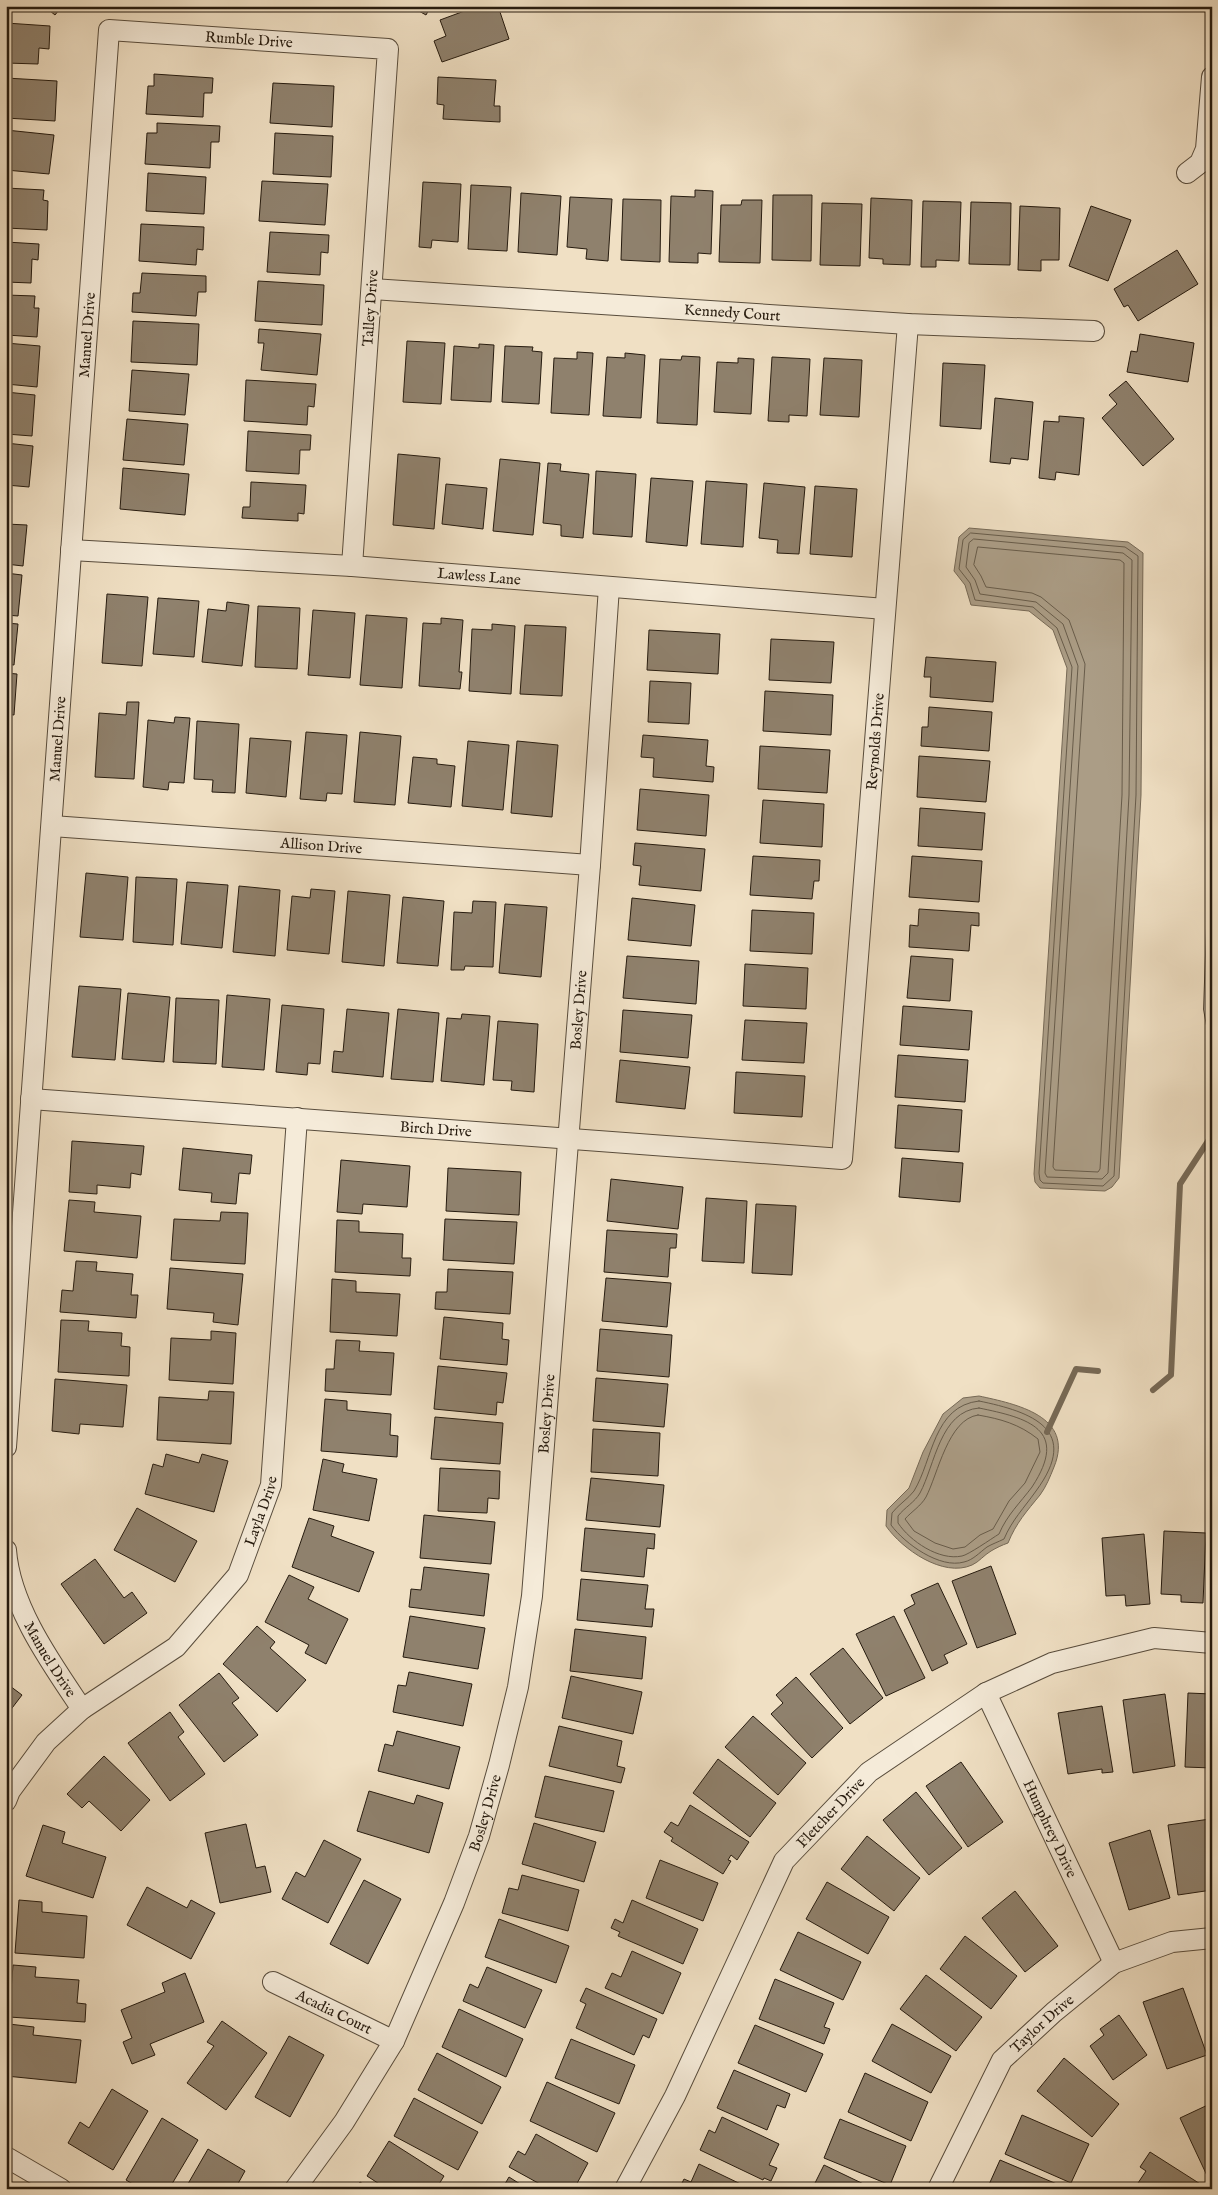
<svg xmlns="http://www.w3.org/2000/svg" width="1218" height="2195" viewBox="0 0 1218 2195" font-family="'IM FELL English',serif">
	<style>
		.water { fill: #ab9d86; stroke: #766956 }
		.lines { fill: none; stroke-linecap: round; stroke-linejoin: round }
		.shore { stroke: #685c4a; stroke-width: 1 }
		.stream { stroke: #766956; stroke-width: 6 }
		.building { fill: #8f816d; stroke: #261b0f }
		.lane-casing { stroke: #584c3c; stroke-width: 12 }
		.street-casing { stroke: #584c3c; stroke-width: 22 }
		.lane { stroke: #f5ebd9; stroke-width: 10 }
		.street { stroke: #f5ebd9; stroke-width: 20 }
		.labels { text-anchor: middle; stroke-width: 4; stroke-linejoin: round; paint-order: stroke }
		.street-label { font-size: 15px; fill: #261b0f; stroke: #f5ebd9 }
	</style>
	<rect width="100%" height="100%" fill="#f0e0c4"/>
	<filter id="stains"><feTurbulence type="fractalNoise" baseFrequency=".004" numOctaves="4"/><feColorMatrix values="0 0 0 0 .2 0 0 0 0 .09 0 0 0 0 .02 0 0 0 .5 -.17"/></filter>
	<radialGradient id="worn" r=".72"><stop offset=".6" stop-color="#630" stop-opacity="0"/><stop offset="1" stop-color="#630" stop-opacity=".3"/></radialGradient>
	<path class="water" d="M969,528l159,14 15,11 -2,242 -22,383 -7,9 -7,4 -65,-3 -5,-6 -1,-8 33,-506 -14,-38 -24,-19 -58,-6 -6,-20 -11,-14 5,-34z
		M979,1396c37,8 96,20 75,71 -4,10 -8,20 -14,28 -13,16 -24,28 -32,48 -6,2 -12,5 -17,8 -7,4 -12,11 -19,14 -29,13 -70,-16 -86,-39l1,-16 22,-22 14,-36 20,-38 20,-16z"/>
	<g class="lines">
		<path class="shore" d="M971,533l154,14 13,9 -2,239 -22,381 -11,10 -60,-3 -3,-3 -1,-7 33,-506 -15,-39 -24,-21 -58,-7 -5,-17 -11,-14 4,-29z
			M974,539l149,14 9,7 -3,235 -21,378 -6,6 -55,-2 -2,-4 33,-507 -15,-42 -27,-22 -56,-8 -5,-14 -9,-13 3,-24z
			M978,547l142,13 4,3 -2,232 -22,374 -2,3 -43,-2 -2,-3 32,-503 -16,-44 -28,-23 -9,-4 -46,-6 -5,-11 -7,-11z
			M979,1401c54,11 102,29 57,90 -12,17 -24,29 -32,48 -6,3 -12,5 -17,8 -8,6 -14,13 -23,15 -24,7 -59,-18 -73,-37l1,-12c6,-8 16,-14 22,-22 19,-31 19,-85 65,-90z
			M979,1408c49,10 91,21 53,79 -12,16 -25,28 -33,47 -8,5 -31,21 -37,22 -23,5 -52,-15 -64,-33v-7c6,-8 17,-14 22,-23 15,-28 20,-82 59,-85z
			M978,1415c23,4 41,9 60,24l2,13 -15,31 -16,18 -16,28 -13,6 -15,12 -12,2 -18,-6 -21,-12 -9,-12c6,-7 16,-13 21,-22 12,-23 22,-78 52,-82z"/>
		<path class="stream" d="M1153,1390l18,-15 9,-191 32,-49
			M1047,1432l29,-63 22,2"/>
	</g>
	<path class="building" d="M44,6h18l-7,9z
		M410,6h21l-5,9z
		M478,6h20l11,33 -67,23 -8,-21 12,-5 -6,-16z
		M6,23l44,3 -1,23 -10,-1 -1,16 -32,-1z
		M154,74l59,4 -1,15h-8l-1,24 -57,-3 2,-28h6z
		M438,77l58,3 -2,26h6v16l-57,-3 1,-14 -7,-1z
		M6,78l51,3 -2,40 -49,-3z
		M273,83l61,3 -2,41 -62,-4z
		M157,123l63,3 -1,16h-8l-1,26 -65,-4 2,-31h10z
		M6,130l48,5 -5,39 -43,-4z
		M275,133l58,3 -2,41 -58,-3z
		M148,173l58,4 -2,37 -58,-3z
		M262,181l66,3 -3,41 -66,-4z
		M423,182l38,2 -3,58 -26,-2 -1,8 -12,-1z
		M471,185l40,2 -4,64 -39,-2z
		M6,188l38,2 -1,10 5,1 -1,29 -41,-2z
		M695,190l18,1 -2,63 -13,-1v10l-29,-1 2,-66 24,1z
		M521,193l40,3 -4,59 -39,-3z
		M773,195h39l-1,66 -39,-1z
		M570,197l42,2 -4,62 -22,-2 1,-10 -20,-2z
		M871,198l41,2 -2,65 -27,-1v-5l-14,-1z
		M623,199l38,1 -1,62 -39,-2z
		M742,200h20l-2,63 -41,-1 2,-57h20z
		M923,201l38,1 -2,59 -23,-1v7h-15z
		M971,202l40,1 -1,62 -41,-1z
		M822,203l40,1 -2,62 -40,-1z
		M1020,206l40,2 -1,52h-18v11l-23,-1z
		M1091,206l40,14 -23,61 -39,-15z
		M141,224l63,3 -1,23 -6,-1 -1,16 -57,-4z
		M270,232l59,3 -1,18 -7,-1 -1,23 -53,-3z
		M6,242l33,2 -1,16 -6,-1 -1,24 -25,-1z
		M1177,250l21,34 -60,37 -10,-16 -4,2 -10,-18z
		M142,273l64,3v16h-8l-2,24 -64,-4 1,-19h7z
		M258,281l66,4 -2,40 -67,-4z
		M6,295l29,1 -1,12h5l-2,29 -31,-2z
		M133,321l66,3 -2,41 -66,-3z
		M259,329l62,5 -4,41 -56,-5 3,-27h-6z
		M1140,334l54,9 -6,39 -61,-10 4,-21 6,1z
		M407,341l38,2 -4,61 -38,-2z
		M6,343l34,3 -3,41 -31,-3z
		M479,344l15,1 -3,57 -40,-2 3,-54 25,2z
		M505,346l28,1 -1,4 10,1 -3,52 -37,-2z
		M577,352l16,1 -4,62 -38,-2 3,-55 23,1z
		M625,353l20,2 -4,63 -38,-2 4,-59 18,1z
		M682,356l18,1 -3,68 -40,-2 3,-64 21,1z
		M772,357l38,2 -3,57 -18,-1v7l-21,-1z
		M738,358l16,1 -3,55 -37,-2 3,-50 21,1z
		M824,358l38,2 -3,57 -39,-2z
		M943,363l42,2 -4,64 -41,-3z
		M132,370l57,4 -4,41 -56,-4z
		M246,380l70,4 -2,23 -6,-1 -1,19 -63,-4z
		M1126,381l48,58 -31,27 -41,-48 15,-14 -8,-9z
		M6,392l29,3 -3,41 -26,-2z
		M995,398l38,4 -5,58 -17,-2 -1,6 -20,-2z
		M1059,416l25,2 -5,57 -23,-3 -1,8 -16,-2 5,-57 15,1z
		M127,419l61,5 -4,41 -61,-5z
		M248,431l63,4 -1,15h-10l-1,24 -53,-3z
		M6,443l27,3 -4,41 -23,-2z
		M398,454l42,4 -6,71 -41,-4z
		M500,459l40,4 -7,72 -40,-4z
		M548,463l13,1 -1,7 29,3 -6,64 -22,-2v-11l-18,-2z
		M123,468l66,6 -4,41 -65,-6z
		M596,471l40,3 -4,63 -39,-3z
		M651,478l42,3 -6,65 -41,-4z
		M706,481l41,3 -4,63 -42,-3z
		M251,482l55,3 -2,29 -6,-1v8l-56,-3 1,-11h7z
		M764,483l41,4 -6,67 -22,-1 1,-13 -19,-2z
		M446,484l41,4 -4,41 -41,-5z
		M815,486l42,3 -5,68 -42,-3z
		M6,524l21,1 -4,41 -17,-2z
		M6,573l16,2 -4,41 -12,-1z
		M107,594l41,3 -6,69 -40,-3z
		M158,598l41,3 -5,56 -41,-3z
		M227,602l22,3 -7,61 -40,-4 6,-53 18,2z
		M258,606l42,2 -3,61 -42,-2z
		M313,610l42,3 -5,65 -42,-3z
		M366,615l41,3 -5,70 -42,-3z
		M441,618l22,2 -4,52h3l-2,17 -41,-3 4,-63 18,1z
		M6,623l12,1 -4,41 -8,-1z
		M492,624l23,2 -4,68 -42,-3 3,-62 20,1z
		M525,625l41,2 -4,69 -42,-2z
		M649,630l71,4 -2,40 -71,-4z
		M771,639l63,3 -3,41 -62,-3z
		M926,657l70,5 -3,40 -63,-5 1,-20h-7z
		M6,673l11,1 -3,41 -8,-1z
		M650,681l41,2 -2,41 -41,-2z
		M765,691l68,4 -2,40 -68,-4z
		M127,702h12l-5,77 -39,-2 4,-64 27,2z
		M929,707l63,5 -3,39 -68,-5 1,-19h6z
		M175,717l15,1 -6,65 -15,-1 -1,8 -25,-3 5,-67 26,3z
		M197,721l42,3 -4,69 -23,-1 1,-12 -19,-1z
		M6,724h5l-4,40h-1z
		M306,732l41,3 -5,59 -15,-1 -1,8 -26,-2z
		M360,732l41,4 -6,69 -41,-3z
		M643,735l65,5 -2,26 8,1 -1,15 -60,-5 1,-19 -13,-1z
		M250,738l41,3 -5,56 -40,-4z
		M468,741l41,4 -6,65 -41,-4z
		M517,741l41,4 -6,72 -41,-4z
		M760,746l70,4 -3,43 -69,-4z
		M919,756l71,5 -4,41 -69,-5z
		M413,757l24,2v5l18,2 -4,41 -43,-4z
		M640,789l69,6 -3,41 -69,-6z
		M763,800l61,4 -2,43 -62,-4z
		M920,808l65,5 -3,37 -64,-4z
		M635,843l70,6 -4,42 -62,-6 2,-19 -8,-1z
		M753,856l67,4 -1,21h-5l-2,18 -62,-4z
		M912,856l70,5 -3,41 -70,-5z
		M86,873l42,4 -5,63 -43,-3z
		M136,877l41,2 -4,66 -40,-3z
		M187,882l41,3 -6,63 -41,-4z
		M239,886l41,4 -5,66 -42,-4z
		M311,889l24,2 -6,63 -42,-4 5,-54 18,2z
		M348,891l42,4 -6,71 -42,-4z
		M403,897l41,4 -6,65 -41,-3z
		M632,898l63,7 -4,41 -63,-6z
		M473,901l23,1 -3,65 -28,-1 -1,4h-13l3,-58 18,1z
		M505,904l42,3 -6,70 -42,-4z
		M919,909l60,4v13l-8,-1 -2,26 -60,-4 1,-22 8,1z
		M752,910l62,3 -2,41 -62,-3z
		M627,956l72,5 -3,43 -73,-6z
		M911,956l42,3 -3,42 -43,-3z
		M745,964l63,4 -2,41 -63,-3z
		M79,986l42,3 -6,71 -43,-3z
		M128,993l42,4 -6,65 -42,-3z
		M227,995l43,4 -6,71 -42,-3z
		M176,998l43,2 -3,64 -43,-2z
		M282,1005l42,4 -4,55 -12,-1 -1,12 -31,-3z
		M903,1006l69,5 -3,39 -69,-5z
		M347,1009l42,4 -6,64 -51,-5 2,-21 9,1z
		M398,1009l41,4 -6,69 -42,-3z
		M623,1010l69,5 -4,43 -68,-6z
		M462,1014l28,2 -6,69 -43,-4 6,-63 14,1z
		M745,1020l62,3 -3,40 -62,-3z
		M498,1021l40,3 -4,68 -23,-2 1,-9 -19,-1z
		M898,1055l70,5 -3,42 -70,-5z
		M620,1060l70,7 -5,42 -69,-7z
		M736,1072l69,4 -3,41 -68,-4z
		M898,1105l64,5 -3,42 -64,-4z
		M72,1141l72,5 -3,29 -10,-2 -1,15 -33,-3v9l-28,-2z
		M183,1148l69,7 -2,19 -11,-1 -3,31 -25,-2 1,-9 -33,-3z
		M902,1158l61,5 -3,39 -61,-5z
		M341,1160l69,6 -3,41 -44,-3 -1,10 -25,-2z
		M448,1168l73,4 -2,43 -73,-4z
		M611,1179l72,8 -5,42 -71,-8z
		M706,1198l41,3 -3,62 -42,-2z
		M69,1200l26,2 -1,10 47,4 -4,42 -73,-7z
		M756,1204l40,2 -4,69 -40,-2z
		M221,1212l27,1 -3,51 -74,-4 3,-41 46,2z
		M445,1219l72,3 -3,42 -71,-4z
		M337,1220l22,1v11l44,2 -1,24h9l-1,18 -75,-4z
		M607,1230l70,4 -1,14h-6l-2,29 -64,-5z
		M76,1261l21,1 -1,9 37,3 -2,21h7l-2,23 -76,-6 2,-22 11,1z
		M170,1268l73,6 -5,51 -25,-3 1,-9 -47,-4z
		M448,1269l65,3 -3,42 -75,-5 1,-17h11z
		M606,1278l65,5 -4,44 -65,-6z
		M332,1279l24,2v11l44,2 -3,42 -67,-4z
		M444,1317l59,6 -1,16 7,1 -2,25 -67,-6z
		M61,1320l28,1 -1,10 34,2 -1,13 9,1 -1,29 -71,-4z
		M600,1329l72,6 -3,42 -72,-6z
		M211,1331l25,2 -3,51 -64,-4 2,-42 40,2z
		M336,1340l24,1 -1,10 35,2 -3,42 -66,-4 1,-22h8z
		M438,1366l69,7 -4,30 -6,-1 -1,13 -62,-6z
		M596,1378l72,6 -4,43 -71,-6z
		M55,1379l72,6 -4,42 -43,-3 -1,10 -27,-3z
		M209,1391l25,1 -3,52 -74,-4 2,-43 49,3z
		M325,1399l22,2v9l44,4 -1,21 8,1 -1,21 -76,-6z
		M435,1417l68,6 -3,41 -69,-5z
		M593,1429l67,4 -2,43 -67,-4z
		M166,1454l33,9 3,-9 26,7 -14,51 -69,-18 8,-30 10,3z
		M323,1459l21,5 -2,8 35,7 -8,42 -56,-11z
		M440,1468l60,3 -1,28 -11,-1 -1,15 -49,-2z
		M591,1478l73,7 -4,42 -74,-7z
		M137,1508l60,33 -22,41 -61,-32z
		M424,1515l71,7 -4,42 -71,-6z
		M309,1518l25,8 -3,10 43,16 -15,40 -67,-25z
		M585,1528l70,6 -1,15 -7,-1 -3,29 -63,-6z
		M1164,1531l42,2 -3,70 -22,-1v-7l-20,-1z
		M1144,1534l6,70 -24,2 -1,-11 -19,1 -4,-58z
		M95,1559l29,39 8,-6 15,21 -43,31 -43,-60z
		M991,1566l25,68 -39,14 -25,-67z
		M424,1567l65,7 -5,42 -75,-9 2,-18 10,1z
		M289,1575l25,12 -6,12 40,20 -22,45 -21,-11 4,-8 -44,-23z
		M581,1579l67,6 -3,24h9l-2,18 -75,-7z
		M938,1583l29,61 -23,11 4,8 -16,8 -28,-61 11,-6 -4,-9z
		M410,1616l75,12 -7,41 -75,-12z
		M894,1616l31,62 -39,18 -30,-62z
		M257,1626l18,16 -5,6 36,32 -29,32 -54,-48z
		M575,1629l71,8 -4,42 -72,-8z
		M843,1648l40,50 -33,26 -40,-50z
		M409,1672l63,12 -9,42 -70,-14 5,-27 8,1z
		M219,1673l20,25 -7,5 26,32 -34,27 -45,-57z
		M571,1676l71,16 -9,42 -71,-16z
		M796,1677l47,51 -31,30 -41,-44 12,-11 -7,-8z
		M6,1683l16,12 -16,21z
		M1188,1693l24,1v74l-27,-1z
		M1165,1694l10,72 -42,7 -10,-73z
		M1102,1706l11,66 -11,1v-4l-34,5 -10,-61z
		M170,1712l14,20 -6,5 27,37 -35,27 -42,-58z
		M753,1716l53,47 -28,32 -53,-48z
		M559,1726l63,15 -5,25 8,2 -4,15 -72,-17z
		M397,1731l63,16 -11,42 -71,-18 7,-27 8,2z
		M104,1756l46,44 -29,31 -32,-30 -7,7 -15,-14z
		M718,1759l58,44 -26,34 -57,-44z
		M961,1762l42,60 -35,25 -42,-61z
		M545,1776l69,15 -10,41 -69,-15z
		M369,1791l45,13 3,-9 26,8 -14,50 -72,-22z
		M916,1792l46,56 -33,27 -46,-55z
		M690,1805l59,37 -12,18 -6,-5 -3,5 3,1 -8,13 -52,-33 2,-3 -9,-6 7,-10 7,4z
		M1210,1819l2,71 -34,5 -10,-70z
		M534,1823l62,19 -12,40 -62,-18z
		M246,1824l10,44 9,-2 6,26 -51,11 -15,-70z
		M43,1825l22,7 -3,11 44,14 -13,41 -67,-22z
		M1150,1830l20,68 -41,12 -20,-67z
		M867,1836l53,42 -26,33 -53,-42z
		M324,1840l37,19 -33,64 -46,-24 14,-27 9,5z
		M660,1860l58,23 -15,38 -57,-23z
		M522,1875l57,15 -11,41 -66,-18 7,-25 9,2z
		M364,1880l37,19 -33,65 -38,-20z
		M827,1882l62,35 -21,37 -62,-35z
		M147,1887l40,21 4,-8 24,13 -24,46 -64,-34z
		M1015,1891l43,55 -33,26 -43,-54z
		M19,1900l23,2v10l45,4 -3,42 -69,-5z
		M632,1900l66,29 -15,35 -65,-28 2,-4 -9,-4 4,-9 8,4z
		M499,1919l70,27 -13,37 -71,-26z
		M798,1932l63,30 -18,38 -63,-30z
		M965,1936l52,40 -26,33 -51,-40z
		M632,1951l49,22 -18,41 -58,-26 7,-15 9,4z
		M13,1965l23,2 -1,10 44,3 -2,23 9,1 -1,18 -76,-5z
		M487,1967l55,23 -17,38 -62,-27 7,-17 8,4z
		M185,1973l19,49 -54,22 5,11 -23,9 -9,-22 9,-4 -11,-28 44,-18 -3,-9z
		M926,1975l56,42 -26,34 -56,-42z
		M775,1979l59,24 -10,24 6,2 -6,15 -65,-25z
		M1208,1980h4v40z
		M586,1988l71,31 -8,19 -6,-3 -9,20 -58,-27 10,-24 -6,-3z
		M1183,1988l24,67 -40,14 -24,-67z
		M459,2009l64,30 -17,38 -64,-30z
		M1119,2015l28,40 -34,25 -23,-34 14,-11 -4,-6z
		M222,2021l45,32 -41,57 -39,-27 27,-37 -7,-4z
		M9,2024l25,3 -1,8 48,5 -5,43 -70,-7z
		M892,2024l59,32 -20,37 -59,-32z
		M755,2025l68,29 -17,38 -68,-29z
		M289,2036l35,19 -34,62 -35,-20z
		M571,2039l64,26 -16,39 -64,-26z
		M437,2053l64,34 -19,37 -64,-34z
		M1064,2058l55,46 -27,33 -55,-46z
		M734,2070l56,24 -5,14 -8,-3 -10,25 -50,-22z
		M865,2073l63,29 -17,39 -63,-29z
		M547,2082l68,31 -18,39 -67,-31z
		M112,2089l36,22 -35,59 -45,-27 12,-21 9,6z
		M414,2098l64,34 -20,38 -64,-34z
		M1212,2103v78l-2,1 -30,-64z
		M1022,2115l67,29 -18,39 -66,-29z
		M722,2117l57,27 -10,21 8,3 -6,13 -7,-3 -1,2 -63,-30 9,-20 6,3z
		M162,2118l36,22 -29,49h-28l-15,-9z
		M840,2119l66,27 -16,39 -66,-27z
		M536,2134l52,29 -14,26h-25l-40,-22 9,-16 7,4z
		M389,2141l55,35 -8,13h-49l-20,-13z
		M208,2149l37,22 -10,18h-50z
		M1150,2152l55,35 -71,2 12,-18 -6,-4z
		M1000,2160l64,27 -1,2h-76z
		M699,2164l50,24v1h-70l5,-10 7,3z
		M824,2165l50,24h-62z
		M509,2177l19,12h-26z
		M360,2182l10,7h-15z"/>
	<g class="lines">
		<defs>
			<path id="lane" d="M1212,928l-3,81 3,16"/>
			<g id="street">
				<path d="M1187,173l13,-10 6,-14 6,-72"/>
				<path id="s1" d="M372,289l536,35 186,7"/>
				<path id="s2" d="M71,550l281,16 533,43"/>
				<path id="s3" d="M52,826l538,39"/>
				<path id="s4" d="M31,1099l811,60 66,-835"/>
				<path id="s5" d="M6,1447l103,-1417 279,19 -36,517"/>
				<path id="s6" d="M6,1550c4,56 45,113 76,159"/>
				<path id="s7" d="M986,1693l128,270"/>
				<path id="s8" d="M6,1801l4,-10 36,-49 36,-33 94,-62 62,-72 33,-90 26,-367"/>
				<path id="s9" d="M273,1982l121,59"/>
				<path d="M6,2157l55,32"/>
				<path id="s10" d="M295,2189l49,-67 50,-81 60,-138 25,-67 20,-71 19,-78 14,-91 58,-731 19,-278"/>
				<path id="s11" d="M625,2189l50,-93 109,-235 85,-89 117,-79 66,-30 102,-25 58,5"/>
				<path id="s12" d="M938,2189l64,-129 52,-48 60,-49 58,-21 40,-4"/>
			</g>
		</defs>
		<use href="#lane" class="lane-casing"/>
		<use href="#street" class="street-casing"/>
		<use href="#lane" class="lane"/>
		<use href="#street" class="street"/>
	</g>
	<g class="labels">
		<g class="street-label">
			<text dy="5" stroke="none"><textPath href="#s5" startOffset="1561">Rumble Drive</textPath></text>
			<text transform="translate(370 308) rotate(-86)" y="5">Talley Drive</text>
			<text dy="5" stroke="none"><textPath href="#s1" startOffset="361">Kennedy Court</textPath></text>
			<text dy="5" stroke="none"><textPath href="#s5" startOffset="1115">Manuel Drive</textPath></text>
			<text dy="5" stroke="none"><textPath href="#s2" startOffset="409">Lawless Lane</textPath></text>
			<text dy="5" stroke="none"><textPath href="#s5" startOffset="710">Manuel Drive</textPath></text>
			<text dy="5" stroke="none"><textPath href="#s4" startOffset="1232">Reynolds Drive</textPath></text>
			<text dy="5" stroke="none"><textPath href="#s3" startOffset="270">Allison Drive</textPath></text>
			<text dy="5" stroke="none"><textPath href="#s10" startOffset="1234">Bosley Drive</textPath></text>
			<text dy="5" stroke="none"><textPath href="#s4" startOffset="406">Birch Drive</textPath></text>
			<text dy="5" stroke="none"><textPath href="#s10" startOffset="829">Bosley Drive</textPath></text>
			<text dy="5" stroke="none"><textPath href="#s8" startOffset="396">Layla Drive</textPath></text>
			<text dy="5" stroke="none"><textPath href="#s6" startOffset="119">Manuel Drive</textPath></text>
			<text dy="5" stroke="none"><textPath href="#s11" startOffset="432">Fletcher Drive</textPath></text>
			<text dy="5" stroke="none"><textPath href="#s10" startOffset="424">Bosley Drive</textPath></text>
			<text dy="5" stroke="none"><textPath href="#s7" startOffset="150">Humphrey Drive</textPath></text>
			<text dy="5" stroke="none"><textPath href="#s9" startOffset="68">Acadia Court</textPath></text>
			<text dy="5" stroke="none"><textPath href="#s12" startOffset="198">Taylor Drive</textPath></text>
		</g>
	</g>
	<rect width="1218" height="2195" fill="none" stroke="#f0e0c4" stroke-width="25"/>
	<rect x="8" y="8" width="1203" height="2180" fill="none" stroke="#261b0f" stroke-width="2.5"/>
	<rect x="12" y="12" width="1193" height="2170" fill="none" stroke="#261b0f"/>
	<rect width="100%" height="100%" filter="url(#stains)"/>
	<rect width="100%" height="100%" fill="url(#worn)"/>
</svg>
